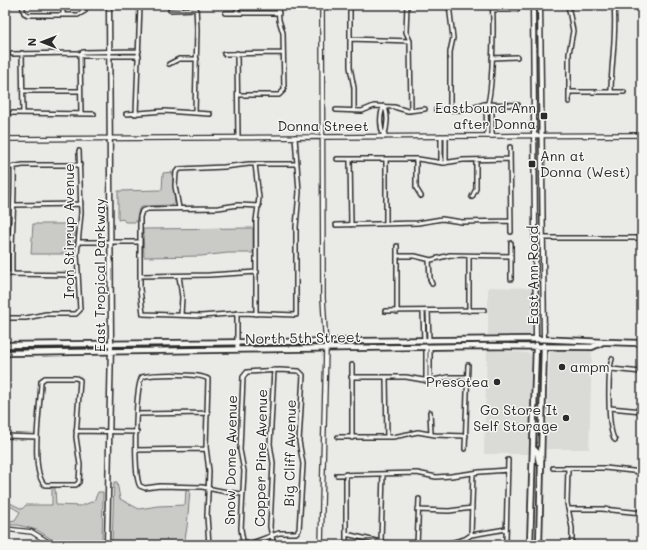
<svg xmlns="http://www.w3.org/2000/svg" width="647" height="550" viewBox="0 0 647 550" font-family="Mali,sans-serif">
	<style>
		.built { fill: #dadad6 }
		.green { fill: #cacac7; stroke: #7a7a79 }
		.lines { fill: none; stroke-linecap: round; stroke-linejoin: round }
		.minor-casing { stroke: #2b2b2b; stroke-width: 6 }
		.tertiary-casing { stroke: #2b2b2b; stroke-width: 6 }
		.secondary-casing { stroke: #2b2b2b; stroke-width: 7 }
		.primary-casing { stroke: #2b2b2b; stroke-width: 8 }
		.minor { stroke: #f6f6f2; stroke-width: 3 }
		.tertiary { stroke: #f6f6f2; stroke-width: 3.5 }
		.secondary { stroke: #f6f6f2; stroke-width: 4 }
		.primary { stroke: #f6f6f2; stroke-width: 4.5 }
		.poi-dot { fill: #2b2b2b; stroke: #f6f6f2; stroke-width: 1.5 }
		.labels { text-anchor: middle; stroke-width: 3; stroke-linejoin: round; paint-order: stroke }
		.poi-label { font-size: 14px; fill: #2b2b2b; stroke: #f6f6f2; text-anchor: end }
		.street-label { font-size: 14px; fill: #2b2b2b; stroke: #f6f6f2 }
	</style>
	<rect width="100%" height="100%" fill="#eaeae6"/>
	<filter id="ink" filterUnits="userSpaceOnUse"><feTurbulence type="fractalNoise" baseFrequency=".025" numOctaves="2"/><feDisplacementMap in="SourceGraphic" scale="8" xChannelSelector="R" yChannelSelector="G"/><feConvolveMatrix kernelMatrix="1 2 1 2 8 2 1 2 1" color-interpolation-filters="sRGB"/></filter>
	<g filter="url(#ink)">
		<path class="built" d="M488,287l43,1v47h-43z
			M487,350l42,3 2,4 -1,97h-46z
			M550,351h42l-3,98h-43z"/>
		<path class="green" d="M172,172l3,31 -3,2 -28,1 -5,3 -3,13h-11l-2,-3 -5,1v-29l44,-1 1,-17z
			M33,224h43l-2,30h-43z
			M253,228v25h-25l-27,3 -57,1 -1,-28z
			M114,482h3l3,17 19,10 19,-3 27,-1 1,-15h4l-3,37 -3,18h-72z
			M52,488h3l1,17 25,1 13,-5 4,-9h5l-1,53h-41l-24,-15 -19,-5h-13v-3l10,-2 5,-8 -13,-8 1,-2 14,7 4,-4h26z"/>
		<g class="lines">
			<defs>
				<path id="minor" d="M22,5l2,8 4,2h50l7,-4
					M63,5v10
					M237,5v8
					M350,5v62l4,21v23
					M407,5l-1,27 4,9 1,70
					M449,5l4,33 -3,14v58
					M568,5l5,26 -4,22v49
					M170,10l26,-1
					M493,10h24
					M225,13h54
					M350,39l60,2
					M22,53l1,60
					M237,53l1,84
					M12,54l65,-1 6,3h56
					M80,54l3,-2 56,-1
					M80,54l1,60
					M224,54l59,-1
					M492,58l25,-1
					M169,64l10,-5h18
					M23,91h57
					M569,92h55
					M611,92c0,-29 6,-58 3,-87
					M238,95h41l5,-5 -1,-57 -4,-13 -1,-15
					M489,104l3,4v28
					M384,106c5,8 3,22 0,31 -4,-9 -5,-22 0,-31z
					M336,110l26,1 12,-5 20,1 14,4 17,-2
					M436,110h29l19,-6 34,1
					M12,113l82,1
					M195,113l2,-83 -1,-25
					M126,114l38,-3 46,3
					M136,114l4,-109
					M642,135v8
					M446,136v27
					M487,136l-1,-29c7,-8 8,-89 6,-102
					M510,147l1,85
					M337,159h81l25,4 20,-3 47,-1
					M350,159l1,66
					M386,159v65
					M416,159v29l5,8
					M441,162v-26
					M255,164l4,34 -3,23v93
					M5,168l18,-3h57
					M472,197l4,-8v-29
					M15,205l66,-1
					M259,206l-21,-1 -20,3 -70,1 -6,2 -2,6v72l3,25 58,2 41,-3 54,2v-88l3,-35 -4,-55
					M179,208l-4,-22 1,-14 4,-3 44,-2 25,-3h47
					M336,225l82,-2 24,-4 20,3 49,-1
					M534,238h108
					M78,242h62
					M397,246v66
					M397,256h18l16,4 19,-5 61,1
					M469,257v54
					M429,260l1,19 2,5
					M5,274l73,1
					M12,274c-1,-36 3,-72 2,-108
					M140,276l69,-1 48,-3
					M179,276l3,21 -1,18
					M511,279v-36
					M385,311l99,-1
					M428,311l1,30
					M423,312l1,29
					M5,318h21l20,-4h30l4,-4 -3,-56 4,-41 -2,-62
					M426,347v34
					M430,347v34
					M237,350v-37
					M612,359c-4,12 -5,71 3,81
					M352,365v73
					M611,369l31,3
					M279,370l20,1 4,4 -4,66 4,23 -4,66 -3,3h-17l-30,11 -6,-3 -2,-12 3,-58 -4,-21 3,-73 4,-5z
					M351,377h55l23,4 19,-4h20
					M386,377l1,60
					M45,378h31l4,2 -4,57 4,28 -1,17 -3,3h-31c-16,-14 -4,-82 -4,-104z
					M610,408l32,3
					M430,412l1,22
					M137,414l71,-1
					M76,431l61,1
					M5,436l32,1
					M338,437h55l25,-5 17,3 31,1
					M465,449l3,-84
					M136,450l70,-1
					M553,468h52l37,4
					M568,468l-1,35 5,25v17
					M337,475l80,-2 19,4 15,-1 29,-4 28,-2
					M568,509h34l40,4
					M417,510l32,1 23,-3
					M346,534l47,11
					M471,535l2,-62
					M381,541l2,-67
					M506,541l2,-81
					M209,545l-2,-29 2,-45 -3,-24 2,-68c-8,-6 -55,-5 -66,-2 -7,10 -9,100 -2,109l5,2 15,-2 42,1c14,3 27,6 41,7
					M274,545l-4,-18 3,-64 -3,-19 4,-74
					M346,545v-71
					M417,545l2,-46
					M443,545l22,-6 6,-4 35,-6"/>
				<path id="tertiary" d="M5,139l637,-4
					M5,529l27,3 21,13
					M321,545l5,-197 -3,-50 -1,-293"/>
				<path id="secondary" d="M533,5l3,334
					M540,5l4,334
					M107,545l4,-201 -2,-339"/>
				<path id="primary" d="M5,345l531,-6c36,1 70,4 106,4
					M5,353l482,-7 105,1 9,-4
					M533,448l4,4 2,10
					M530,545l6,-200
					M539,545l5,-200"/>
			</defs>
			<use href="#minor" class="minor-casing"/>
			<use href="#tertiary" class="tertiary-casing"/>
			<use href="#secondary" class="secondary-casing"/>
			<use href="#primary" class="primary-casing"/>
			<use href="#minor" class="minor"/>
			<use href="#tertiary" class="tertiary"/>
			<use href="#secondary" class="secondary"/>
			<use href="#primary" class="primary"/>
		</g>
	</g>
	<g class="poi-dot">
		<rect x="540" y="112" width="8" height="8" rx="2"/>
		<rect x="528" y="160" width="8" height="8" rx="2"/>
		<circle cx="562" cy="367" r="4"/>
		<circle cx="497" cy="382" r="4"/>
		<circle cx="566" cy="418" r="4"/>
	</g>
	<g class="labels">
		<g class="poi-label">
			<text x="536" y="113">Eastbound Ann<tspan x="536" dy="16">after Donna</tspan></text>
			<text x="540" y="161" text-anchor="start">Ann at<tspan x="540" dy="16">Donna (West)</tspan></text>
			<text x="570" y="372" text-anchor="start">ampm</text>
			<text x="489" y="387">Presotea</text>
			<text x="558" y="415">Go Store It<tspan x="558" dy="16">Self Storage</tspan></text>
		</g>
		<g class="street-label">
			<text x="323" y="131">Donna Street</text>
			<text transform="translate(69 231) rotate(-90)" y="5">Iron Stirrup Avenue</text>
			<text transform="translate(100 275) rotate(-90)" y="5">East Tropical Parkway</text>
			<text transform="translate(533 275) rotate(-90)" y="5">East Ann Road</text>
			<text transform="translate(303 338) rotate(-1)" y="5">North 5th Street</text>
			<text transform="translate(290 453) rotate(-89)" y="5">Big Cliff Avenue</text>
			<text transform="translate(261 458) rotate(-89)" y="5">Copper Pine Avenue</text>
			<text transform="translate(231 460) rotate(-89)" y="5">Snow Dome Avenue</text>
		</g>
	</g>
	<rect width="647" height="550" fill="none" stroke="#f6f6f2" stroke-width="20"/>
	<rect x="10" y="10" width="627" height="530" fill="none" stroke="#2b2b2b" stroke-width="1.5" filter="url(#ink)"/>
	<g transform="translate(42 42) rotate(270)" stroke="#f6f6f2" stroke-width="3" paint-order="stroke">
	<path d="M0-3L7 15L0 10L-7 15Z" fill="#2b2b2b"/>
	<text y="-6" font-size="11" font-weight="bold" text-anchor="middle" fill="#2b2b2b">N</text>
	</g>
</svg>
